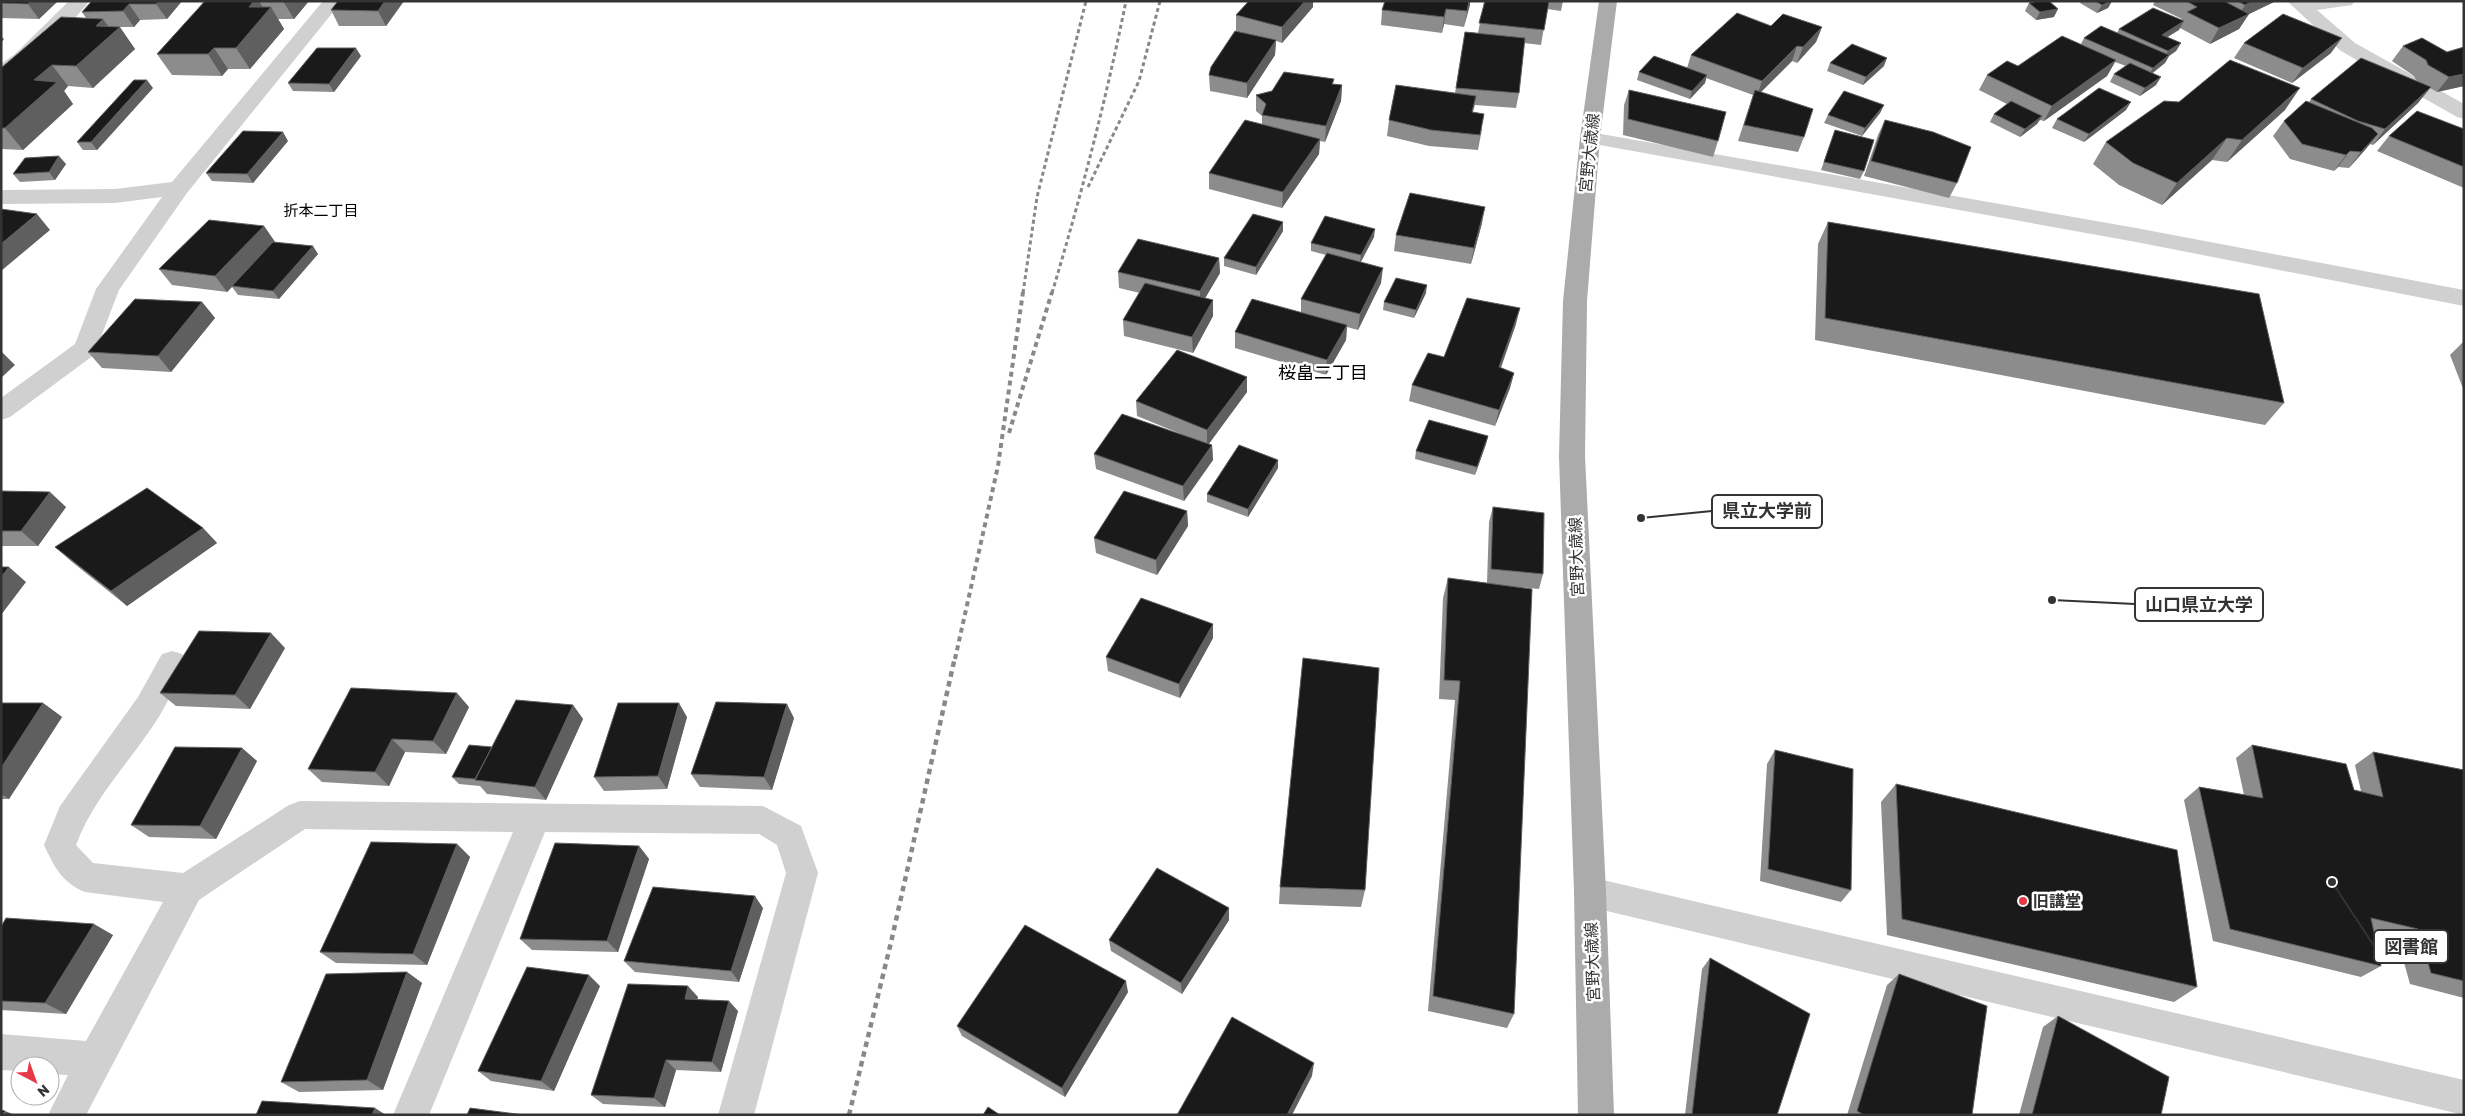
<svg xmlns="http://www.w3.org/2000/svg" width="2465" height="1116" viewBox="0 0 2465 1116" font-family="Rubik,'Noto Sans JP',sans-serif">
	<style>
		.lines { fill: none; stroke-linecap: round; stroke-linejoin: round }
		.minor { fill: #d0d0d0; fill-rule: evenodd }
		.major { fill: #ababab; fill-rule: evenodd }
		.rail-far2 { stroke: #888; stroke-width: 3; stroke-dasharray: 4 3; stroke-linecap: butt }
		.rail-far1 { stroke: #888; stroke-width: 4; stroke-dasharray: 5 4; stroke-linecap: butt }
		.rail { stroke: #888; stroke-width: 4.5; stroke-dasharray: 5.5 4.5; stroke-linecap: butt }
		.wall { fill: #8c8c8c }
		.shaded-wall { fill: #5f5f5f }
		.building { fill: #1a1a1a; stroke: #5f5f5f }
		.poi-dot { fill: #e63946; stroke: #fff; stroke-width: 2 }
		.labels { text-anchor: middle; stroke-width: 5; stroke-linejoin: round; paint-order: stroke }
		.far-neighbourhood-label { font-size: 15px; fill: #000; stroke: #fff }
		.street-label { font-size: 16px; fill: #333; stroke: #fff }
		.poi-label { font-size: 16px; font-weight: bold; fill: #333; stroke: #fff; text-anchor: start }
		.neighbourhood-label { font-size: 18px; fill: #000; stroke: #fff }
		.leader { fill: none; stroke: #333; stroke-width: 2 }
		.callout-dot { fill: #333; stroke: #fff; stroke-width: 2 }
		.callout { fill: #fff; stroke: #333; stroke-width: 2 }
		.callout-label { font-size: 18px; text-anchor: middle; font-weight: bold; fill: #333 }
	</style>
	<rect width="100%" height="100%" fill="#fff"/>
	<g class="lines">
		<path class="minor" d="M69,1h20c-12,18 -68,73 -88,78v-15l14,-10z
			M323,1h19l-155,192 -68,97 -25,65 -84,62 -9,3v-22l74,-54 21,-55 66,-92 -47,6 -114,1v-14l114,-1 57,-7z
			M2287,1h67l-2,4 -35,5 38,33 109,61v15l-7,-2 -116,-66z
			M1590,132l546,96 328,62v16l-328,-64 -553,-100 -3,-4 3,-4z
			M172,651l10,3 5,9c-9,17 -17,35 -27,52 -27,44 -66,81 -84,130l17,18 90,10 106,-68 11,-4 463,5 38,20 17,47 -64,242h-36l68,-242 -9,-28 -18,-11 -214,-2 -116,283h-36l120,-283 -208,-3 -106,71 -113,215h-38l20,-40 -18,-1v-8h-30v5l-19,-1v-36l85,7 77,-139 -78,-10c-23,-9 -31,-26 -41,-47l16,-39 78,-109 24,-43z
			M1590,877l874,203v35l-874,-208 -12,-4 -4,-11 4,-11z"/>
		<path class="major" d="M1599,1h18l-17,137 -13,163 -2,155 21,436 8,223h-36l-4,-223 -15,-436 4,-155 17,-163z"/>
		<path class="rail-far2" d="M1088,187l51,-106 21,-80
			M1023,293l14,-96 49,-196
			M1052,293c29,-97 54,-193 74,-292"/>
		<path class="rail-far1" d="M1009,433l43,-141
			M955,659l43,-193 25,-174"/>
		<path class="rail" d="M849,1115l43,-177 63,-281"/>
	</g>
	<path class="wall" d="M1,1h57l-19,18 -38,-1z
		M92,1h90l-15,18 -27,1 -6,7h-16l17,22 -42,39 -25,-2 -4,5 9,13 -50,46 -22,-1v-81l85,-50 -4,-6z
		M205,1h104l-15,18h-16l6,10 -34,40h-22l-6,7 -50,-1 -15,-21z
		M404,1l-18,25h-47l-8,-16z
		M1249,1h64v6l-31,36 -6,-2 -1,14 -28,43 -37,-7 -1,-16 38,-41 -11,-3v-16z
		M1385,1h178l-2,10 -14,-2 -6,36 -17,-2 -5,50 -3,15 -41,-3 -2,7 9,17 -4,21 -49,-4 -42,-10 2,-16 66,-27 10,-61 13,1 6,-31 -14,-1 -6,26 -20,-3 -2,9 -61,-8 1,-15z
		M2081,1h31l-4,7 -11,5 -17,-10z
		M2155,1h121l-27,13 -10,15 -29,15 -30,-16 -13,9 14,6 -5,8 -7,5 -4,7 -12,10 3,12 -16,11 -30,-14 4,-8 12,-8 -11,-4 -8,14 -63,45 -4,-1 -3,4 -17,13 -30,-15 4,-8 13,-10 -28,-14 8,-15 31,-9 63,-22 3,-6 33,-5 2,-4 62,-9 1,-1 -29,-14z
		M2029,3l25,14 -18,3 -11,-9z
		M1771,26l51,1 -6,15 -19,21 -5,-2 -31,31 43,45 -6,15 -60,-11 15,-46 -47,-17 -1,5 -15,16 -53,-19 2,-8 48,-4 4,-13z
		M2422,38l42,48 -27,6 -7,-4 -12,15 -45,42 -3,-1 -21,24 -11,-1 -4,4 -44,-12 -17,-23 11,-15 25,-19 2,-3 109,-16 -4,-3 -2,-4 -22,-15 11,-15z
		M2244,43l87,10 -39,30 -58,-25z
		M361,56l-27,36 -41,-1 -5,-8z
		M1830,63l54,3 -21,19 -36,-14z
		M1334,79l-1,5 9,1 -1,16 -16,41 -5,-1 -1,13 -37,54 -73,-19v-16l53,-49v-8l-6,-5v-16z
		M153,88l-56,62h-14l-6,-8z
		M1629,90l89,51 -5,16 -90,-22 1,-30z
		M2179,102l106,8 -58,52 -15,-2 -50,45 -43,-20 -26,-21 13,-22z
		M1884,105l-4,8 -18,23 -38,-13 4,-8z
		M2126,110l-42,32 -32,-14 5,-9z
		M1885,120l72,63 -8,15 -85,-22 14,-41z
		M2464,129v59l-87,-37 12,-15z
		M1835,130l29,41 -4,8 -39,-9z
		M288,141l-35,42 -41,-2 -6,-8z
		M66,164l-11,16 -35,2 -7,-8z
		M1828,222l456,181 -19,22 -450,-85 3,-96z
		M1482,223l-11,41 -77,-13 2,-16z
		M264,226l11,16 43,12 -39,45 -41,-4 -6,-8 -5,5 -55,-7 -13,-16z
		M1283,231l-27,44 -32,-9v-8z
		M1374,237l-13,25 20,21 -23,47 -11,-3 -1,13 -20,35 -91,-27v-16l66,-20v-13l25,-44 -15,-4v-8z
		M1219,258l1,15 -15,25 8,18 -20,37 -69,-17 -1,-16 17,-27 -21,-5 -1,-16z
		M1426,293l-12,25 -31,-8 1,-8z
		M202,302l13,16 -44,54 -69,-4 -14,-16z
		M1516,324l-15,44 13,5 -4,15 -15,38 -86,-25 3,-16 32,-28z
		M2464,341v50l-14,-36z
		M1247,392l-38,52 3,1 1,15 -29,41 -88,-32 -2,-15 87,-20 -44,-18 -1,-15z
		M1488,436l-2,8 -11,31 -60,-16 1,-8z
		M1278,460v8l-30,49 -41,-15v-8z
		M1,491l65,16 -28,39h-37z
		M1493,507l50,67 -4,15 -42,-4 17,429 -7,14 -79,-17 27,-311 -16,-1 4,-101 5,-20 39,5 2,-61z
		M1187,511l1,15 -31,49 -61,-22 -2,-15z
		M203,528l14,15 -90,63 -55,-44 -17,-15z
		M1213,624v14l-33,60 -72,-27 -2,-14z
		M285,648l-35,61 -74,-3 -16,-13z
		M1,703h42l19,14 -53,82h-8z
		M573,705l10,14 -37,81 -59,-6 -7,-8 -21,-2 -7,-7 40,-30z
		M469,707l-23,47 -41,-2 -16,34 -67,-4 -14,-13z
		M687,717l-20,72 -63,2 -10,-14z
		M794,718l-22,72 -72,-3 -9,-13z
		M2252,745l102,45 7,1 -6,-26 18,-13 91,18v228l-54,-14 -12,-43 -23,-6 6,31 -20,11 -148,-36 -29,-141 15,-13 45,8 -8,-37z
		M242,748l15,13 -41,78 -67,-2 -18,-12z
		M1775,750l76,140 -10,12 -81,-21 7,-117z
		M1896,784l301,203 -23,15 -287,-67 -6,-133z
		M457,844l13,13 -43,108 -91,-2 -16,-11z
		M639,846l10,13 -31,93 -86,-2 -12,-11z
		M1280,887l85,3 -4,17 -82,-3z
		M763,908l-24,74 -104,-10 -11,-11z
		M1229,920l-47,74 -71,-43 -2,-11z
		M1,927l112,8 -47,79 -65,-4z
		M1710,958l67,157h-92l17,-146z
		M407,972l15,11 -39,107 -84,2 -18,-10z
		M1899,974l73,141h-125l40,-130z
		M600,986l-46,105 -63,-10 -13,-10z
		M1128,992l-63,105 -103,-61 -5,-10z
		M698,997l-1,3 41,11 -17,61 -45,-2 -11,37 -62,-3 -12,-9z
		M2058,1016l103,99h-142l24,-88z"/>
	<path class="shaded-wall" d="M30,1h28l-19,18 -11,-15z
		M159,1h23l-15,18 -11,-15z
		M254,1h5l7,12 5,-6 13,22 -34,40 -14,-21 13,-41z
		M283,1h26l-15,18z
		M385,1h19l-18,25 -8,-15z
		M1305,1h8v6l-31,36v-16z
		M1469,1h1v4l-6,22z
		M2111,1h1l-4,7 -11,5 5,-8z
		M2253,1h23l-27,13 -10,15 -29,15 9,-16 17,-8 9,-15z
		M129,4l11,16 -6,7 -11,-16z
		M1446,9l-2,15 -2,9 2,-16z
		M2058,9l-4,8 -18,3 4,-8z
		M103,19l10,14 7,-6 15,22 -42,39 -17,-22 20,-40z
		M2184,21l-5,9 -21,13 4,-8z
		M1822,27l-6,15 -19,21 6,-16z
		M1,36l3,3 -3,4z
		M2342,38l-11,15 -39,30 11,-15z
		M1276,40l-1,15 -28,43v-15z
		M2181,43l-5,8 -7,5 -4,7 -17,13 5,-8 10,-9 5,-8z
		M1797,46l-5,15 -35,35 5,-15z
		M214,48l14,21 -6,7 -14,-22z
		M356,48l5,8 -27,36 -5,-8z
		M1887,58l-3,8 -21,19 3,-8z
		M2116,60l-9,16 -63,45 8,-15z
		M52,65l16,21 -4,5 9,13 -50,46 -18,-22 29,-48z
		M2464,74v12l-27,6 12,-15z
		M1707,75l-2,8 -15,16 2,-8z
		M2161,77l-5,8 -16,11 5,-8z
		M147,80l6,8 -56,62 -6,-8z
		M1342,85l-1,16 -16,41 1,-16z
		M2431,87l-13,16 -45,42 12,-16z
		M2300,88l-15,22 -58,52 15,-22z
		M2131,102l-5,8 -42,32 5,-8z
		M1884,105l-4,8 -18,23 3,-8z
		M2042,116l-5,8 -17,13 5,-8z
		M283,132l5,9 -35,42 -6,-9z
		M2378,134l-13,16 -16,18 12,-16z
		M2227,138l-15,22 -50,45 15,-22z
		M1320,139l-1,15 -37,54 1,-16z
		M2350,151l-12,16 -4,4 12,-16z
		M59,156l7,8 -11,16 -6,-8z
		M1485,207l-3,16 -11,41 3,-16z
		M37,214l13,16 -49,41v-27z
		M1283,222v9l-27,44v-8z
		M264,226l11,16 -48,50 -12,-16z
		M1375,229l-1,8 -14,26 1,-8z
		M313,246l5,8 -39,45 -6,-8z
		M1219,258l1,15 -20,34v-16z
		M1383,268l-2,15 -23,47 2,-16z
		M1427,285l-1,8 -12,25 2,-8z
		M1213,300v16l-20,37 -1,-16z
		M202,302l13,16 -44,54 -13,-16z
		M1520,308l-4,16 -21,59 4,-16z
		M1347,325l-1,15 -20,35 1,-15z
		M1,351l14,14 -14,13z
		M1514,373l-4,15 -15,38 4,-16z
		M1247,377v15l-40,54v-16z
		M1488,436l-2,8 -11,31 2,-8z
		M1212,445l1,15 -29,41 -1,-15z
		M1278,460v8l-30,49v-8z
		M50,492l16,15 -28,39 -17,-15z
		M1187,511l1,15 -31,49 -1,-15z
		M203,528l14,15 -90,63 -16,-15z
		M9,567l17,15 -25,33v-38z
		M1213,624v14l-33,60 -1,-14z
		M271,633l14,15 -35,61 -15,-14z
		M457,693l12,14 -23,47 -13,-13z
		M43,703l19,14 -53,82 -8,-5v-26z
		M679,703l8,14 -20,72 -9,-13z
		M787,704l7,14 -22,72 -8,-13z
		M573,705l10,14 -37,81 -11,-13z
		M392,739l13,13 -16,34 -14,-14z
		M242,748l15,13 -41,78 -16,-13z
		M457,844l13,13 -43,108 -14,-11z
		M639,846l10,13 -31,93 -11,-11z
		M755,896l8,12 -24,74 -8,-11z
		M1229,908v12l-47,74 -1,-11z
		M94,924l19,11 -47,79 -21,-11z
		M407,972l15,11 -39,107 -16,-10z
		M589,975l11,11 -46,105 -13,-10z
		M1126,981l2,11 -63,105 -3,-9z
		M688,986l10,11 -3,13 -10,-11z
		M729,1001l9,10 -17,61 -9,-10z
		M666,1060l10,10 -11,37 -11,-9z
		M1314,1063l-2,13 -20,39h-5z
		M375,1108l11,7h-14z
		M5,1111l10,4h-13z"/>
	<path class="building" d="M1,1h29l-2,3 -27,-1z
		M92,1h67l-3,3h-27l-6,7 -41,1z
		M205,1h49l-5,6h22l-35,41h-22l-6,6h-51z
		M338,1h47l-7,10 -47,-1z
		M1249,1h56l-23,26 -46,-12z
		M1385,1h84l-2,10 -21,-2 -2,8 -62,-7z
		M1485,1h64l-5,29 -65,-7z
		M2039,1h10l9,8 -18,3 -11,-9z
		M2095,1h16l-9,4z
		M2186,1h38l25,13 -30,14 -32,-16 10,-5z
		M2237,1h16l-8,4z
		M2153,8l31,13 -22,14 19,8 -13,8 -49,-22z
		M1737,13l34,13 12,-12 39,13 -19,20 -6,-1 -35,35 -71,-26z
		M2283,14l59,24 -39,30 -59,-25z
		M61,17l42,2 -7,7 24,1 -44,39 -24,-1 -18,15 23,2 -52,46h-4v-60z
		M2101,26l68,29 -16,13 -69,-30z
		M1235,31l41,9 -29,43 -38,-8 2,-8z
		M1465,32l60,6 -6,55 -63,-5z
		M2062,36l54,24 -64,46 -65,-31 20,-14 11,5z
		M2422,38l25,14 17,-5v27l-15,3 -21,-12 -2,-5 -23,-14z
		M1852,44l35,14 -21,19 -36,-14z
		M317,48h39l-27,36 -41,-1z
		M1654,56l53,19 -15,16 -53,-19z
		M2361,58l70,29 -46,42 -27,-8 -47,-22z
		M2230,60l70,28 -58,52 -15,-2 -50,45 -44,-20 -27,-21 58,-41 15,1z
		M2130,63l31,14 -16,11 -31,-14z
		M1284,72l50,7 -2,5 10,1 -16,41 -64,-11 4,-11 -10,-9 16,-4z
		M134,80h13l-56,62h-14z
		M1396,85l80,11 -4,16 12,2 -4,21 -49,-5 -42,-10z
		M2099,88l32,14 -42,32 -32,-15z
		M1629,90l97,22 -8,29 -90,-22z
		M1755,90l58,19 -9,28 -60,-12z
		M1844,91l40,14 -19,23 -37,-13z
		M2011,101l31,15 -17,13 -31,-15z
		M2306,101l66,27 6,6 -17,18 -11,-1 -4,4 -44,-11 -18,-23z
		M2417,111l47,18v38l-75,-31z
		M1245,120l75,19 -37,53 -74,-19z
		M1885,120l48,12 38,15 -14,36 -86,-22z
		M1835,130l39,10 -10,31 -40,-9z
		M243,131l40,1 -36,42 -41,-1z
		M59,156l-10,16 -36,2 12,-16z
		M1410,193l75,14 -11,41 -78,-13z
		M1,209l36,5 -36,30z
		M1253,214l30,8 -27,45 -32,-9z
		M1325,216l50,13 -14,26 -50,-12z
		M209,220l55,6 -49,50 -56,-7z
		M1828,222l431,72 25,109 -459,-85z
		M1138,239l81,19 -19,33 -82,-19z
		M273,242l40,4 -40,45 -41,-5z
		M1327,253l56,15 -23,46 -59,-15z
		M1396,278l31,7 -11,25 -32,-8z
		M1145,283l68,17 -21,37 -69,-17z
		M1467,298l53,10 -21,59 15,6 -15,37 -87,-25 16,-32 16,4z
		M135,299l67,3 -44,54 -70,-4z
		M1252,299l95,26 -20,35 -92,-28z
		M1177,350l70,27 -40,53 -71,-29z
		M1122,414l90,31 -29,41 -89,-32z
		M1429,420l59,16 -11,31 -61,-16z
		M1239,445l39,15 -30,49 -41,-15z
		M147,488l56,40 -92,63 -56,-44z
		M1,491l49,1 -29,39h-20z
		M1124,491l63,20 -31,49 -62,-22z
		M1493,507l51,6 -1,61 -52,-5z
		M1,567h8l-8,10z
		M1448,578l84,11 -18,425 -81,-18 27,-315 -16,-1z
		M1141,598l72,26 -34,60 -73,-27z
		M199,631l72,2 -36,62 -75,-2z
		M1303,658l76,10 -14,222 -85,-3z
		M351,688l106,5 -24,48 -41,-2 -17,33 -67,-3z
		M516,700l57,5 -38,82 -60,-7z
		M716,702l71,2 -23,73 -73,-3z
		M1,703h42l-42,65z
		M618,703h61l-21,73 -64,1z
		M469,745l23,2 -17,32 -23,-2z
		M2252,745l94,19 8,26 29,7 -10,-45 91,18v211l-33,-8 -13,-44 -47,-11 10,48 -151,-37 -31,-142 64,11z
		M175,747l67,1 -42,78 -69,-1z
		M1775,750l78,19 -2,121 -83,-21z
		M1896,784l281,66 20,137 -295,-68z
		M371,842l86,2 -44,110 -93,-2z
		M555,843l84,3 -32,95 -87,-2z
		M1157,868l72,40 -48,75 -72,-43z
		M653,887l102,9 -24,75 -107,-10z
		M6,918l88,6 -49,79 -44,-2v-74z
		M1025,925l101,56 -64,107 -105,-62z
		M1710,958l100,56 -33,101h-85z
		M527,967l62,8 -48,106 -63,-10z
		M407,972l-40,108 -86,2 45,-108z
		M1899,974l88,32 -15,109h-108l-7,-4z
		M628,984l60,2 -3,13 44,2 -17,61 -46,-2 -12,38 -63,-3z
		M2058,1016l111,61 -8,38h-129z
		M1232,1017l82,46 -27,52h-110z
		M262,1101l113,7 -3,7h-116z
		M988,1107l12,8h-17z
		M470,1108l54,7h-57z
		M1,1110l4,1 -3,4h-1z"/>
	<circle class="poi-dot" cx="2023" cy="901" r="5"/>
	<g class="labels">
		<g class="far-neighbourhood-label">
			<text x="321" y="216">折本二丁目</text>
		</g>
		<g class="street-label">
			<text transform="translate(1589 153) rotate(-84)" y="6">宮野大歳線</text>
			<text transform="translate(1576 557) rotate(-92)" y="6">宮野大歳線</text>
			<text transform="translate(1592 962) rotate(-92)" y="6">宮野大歳線</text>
		</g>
		<g class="poi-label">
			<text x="2033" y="907">旧講堂</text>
		</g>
		<g class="neighbourhood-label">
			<text x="1323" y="379">桜畠二丁目</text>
		</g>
	</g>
	<path class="leader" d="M1641 518L1712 511M2052 600L2135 604M2332 882L2374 946"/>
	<g class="callout-dot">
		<circle cx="1641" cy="518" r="5"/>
		<circle cx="2052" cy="600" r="5"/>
		<circle cx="2332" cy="882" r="5"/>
	</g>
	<g class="callout">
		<rect x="1712" y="495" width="110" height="33" rx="5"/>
		<rect x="2135" y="588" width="128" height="33" rx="5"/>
		<rect x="2374" y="930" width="74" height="33" rx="5"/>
	</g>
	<g class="callout-label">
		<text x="1767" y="517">県立大学前</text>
		<text x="2199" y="611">山口県立大学</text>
		<text x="2411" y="953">図書館</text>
	</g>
	<rect width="2465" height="1116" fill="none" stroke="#333333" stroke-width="5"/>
	<g transform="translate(35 1081) rotate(139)"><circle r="24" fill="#ffffff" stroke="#adadad"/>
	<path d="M0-4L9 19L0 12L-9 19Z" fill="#e63946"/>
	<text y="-8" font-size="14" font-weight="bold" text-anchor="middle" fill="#333333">N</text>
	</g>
</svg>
